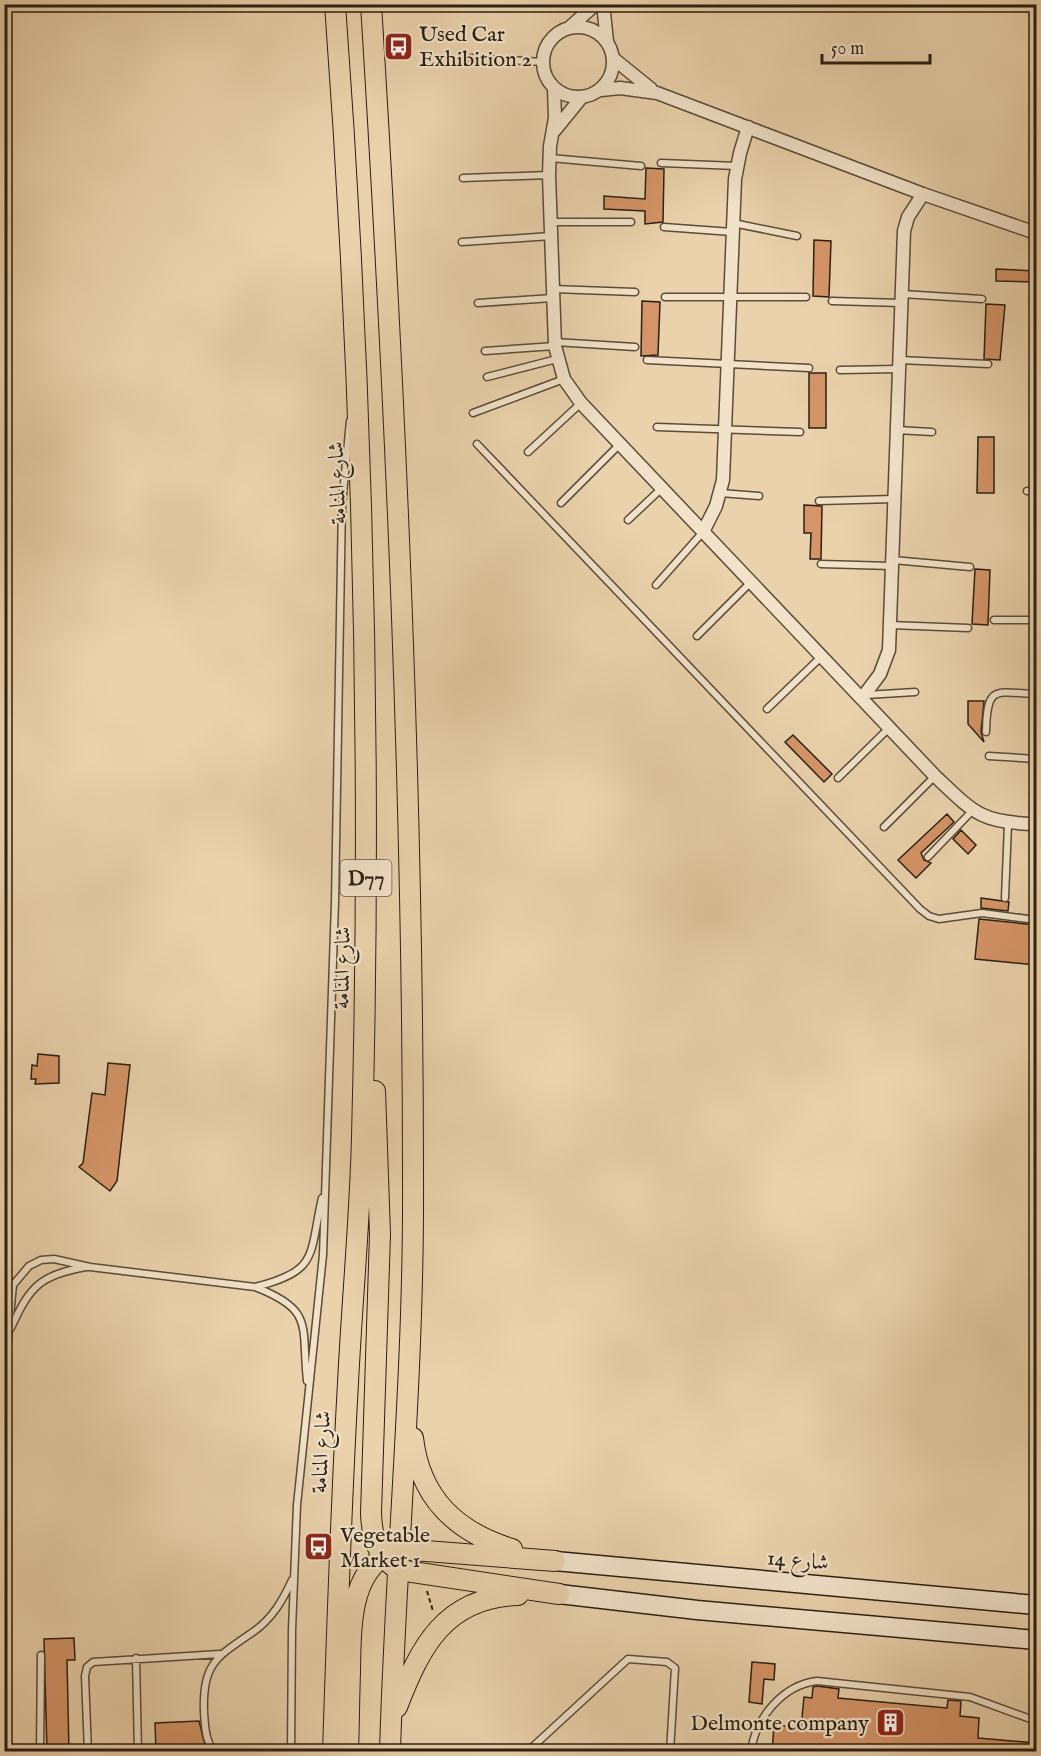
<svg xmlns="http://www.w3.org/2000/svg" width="1041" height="1756" viewBox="0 0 1041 1756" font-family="'IM FELL English',Amiri,serif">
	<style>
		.building { fill: #d59568; stroke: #2a1f12; stroke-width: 1.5 }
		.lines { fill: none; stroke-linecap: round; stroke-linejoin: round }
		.lane-casing { stroke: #5a4c38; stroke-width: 9 }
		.street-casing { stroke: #5a4c38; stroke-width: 15 }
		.secondary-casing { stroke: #2a1f12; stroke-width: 21 }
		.primary-casing { stroke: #2a1f12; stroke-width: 22 }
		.path { stroke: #2a1f12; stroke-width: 2; stroke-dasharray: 4.5 3; stroke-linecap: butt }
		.lane { stroke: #f1e2c9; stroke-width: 6 }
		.street { stroke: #f1e2c9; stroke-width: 12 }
		.secondary { stroke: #f1e2c9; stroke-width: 18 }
		.primary { stroke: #ead2ac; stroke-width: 20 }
		.labels { text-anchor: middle; stroke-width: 4.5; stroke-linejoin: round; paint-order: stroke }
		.shield { fill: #f1e2c9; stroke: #665a49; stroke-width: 1.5 }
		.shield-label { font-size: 21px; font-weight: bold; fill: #2a1f12 }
		.poi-label { font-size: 22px; fill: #2a1f12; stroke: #f1e2c9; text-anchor: start }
		.street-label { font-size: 22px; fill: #2a1f12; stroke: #f1e2c9 }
	</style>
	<rect width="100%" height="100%" fill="#ead2ac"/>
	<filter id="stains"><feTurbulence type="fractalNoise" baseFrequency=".00333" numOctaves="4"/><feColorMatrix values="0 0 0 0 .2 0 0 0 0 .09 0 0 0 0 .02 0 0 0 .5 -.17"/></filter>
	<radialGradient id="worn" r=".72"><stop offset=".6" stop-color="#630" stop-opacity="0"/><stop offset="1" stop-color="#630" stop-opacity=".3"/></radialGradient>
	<path class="building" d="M646,168l18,1 -1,53 -18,2v-13l-41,-2v-13l41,3z
		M814,240l17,1 -2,56 -16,-1z
		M996,269l40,2v11l-40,-1z
		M642,301l18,1 -2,53 -17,1z
		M986,304l19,1 -5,55 -16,-1z
		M809,373h17v55h-17z
		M978,437h16v56h-17z
		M804,505l18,1 -1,53h-11l1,-26h-7z
		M975,569l15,1 -2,55 -16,-1z
		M968,701h16l-3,31 3,10 -16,-18z
		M793,735l39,39 -8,8 -39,-40z
		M947,814l7,8 -33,31 3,7 7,3 -15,15 -18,-18z
		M961,830l15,15 -8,9 -15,-15z
		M981,898l28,4 -1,9 -27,-3z
		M979,919l57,6v40l-61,-6z
		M38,1054l21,2v27l-24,1 1,-5h-5l1,-14 5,1z
		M108,1063l22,2 -13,116 -7,10 -31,-24 4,-4 9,-70 13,2z
		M74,1638l1,22h-8l2,92h-22l-3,-113z
		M752,1662l23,2 -1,16 -10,-1 -2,25 -13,-2z
		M817,1686l22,3 -1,9 109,10 1,-8 13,1 -1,15 19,2 -1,20 58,5v9h-264l2,-27 27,3 3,-31 8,1 1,-11z
		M199,1721l7,28 -50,2 -1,-28z"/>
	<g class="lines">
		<defs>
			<path id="lane" d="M471,58l72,4
				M550,158l91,8
				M661,163l76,3
				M463,178l86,-3
				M551,222h80
				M733,223l64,13
				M664,227l68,5
				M462,242l89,-6
				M553,289l82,3
				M902,294l80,5
				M665,297h141
				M1033,299h3
				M832,301l69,2
				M478,303l75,-5
				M555,342l80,5
				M485,351l70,-5
				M647,360l162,8
				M900,360l88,4
				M840,370l59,-1
				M487,377l70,-18
				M473,413l91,-34
				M657,427l143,5
				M897,430l35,2
				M477,444l443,465 9,7 10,3 43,-6 54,7
				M528,452l53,-49
				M1027,491l9,1
				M720,493l39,3
				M819,501l75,-2
				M561,503l59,-59
				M628,520l34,-32
				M893,560l77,7
				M821,564l71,2
				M1033,566h3
				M656,585l47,-53
				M994,620h42
				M890,625l78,3
				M697,636l54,-54
				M866,695l49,-3
				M767,709l54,-52
				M986,732c1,-47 8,-40 50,-38
				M989,756l47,3
				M838,778l51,-50
				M884,827l51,-51
				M928,857l44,-46
				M1005,898l3,-74
				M255,1287c65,-16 54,-33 67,-89
				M11,1328c19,-42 29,-53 75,-61
				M4,1378l9,-93 16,-19 12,-6 13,-1 36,8 165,20c60,23 46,39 52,94
				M136,1658l2,94
				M40,1752l1,-97
				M88,1752l-3,-76 2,-9 6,-5 127,-8
				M214,1752c-9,-13 -9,-26 -10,-40 -2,-49 13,-55 49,-80 19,-13 30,-32 39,-52
				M291,1752l1,-122 5,-125 26,-250 12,-353 7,-398 8,-83
				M527,1752l101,-93 39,3 8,6 -5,84
				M537,1752l1,-10
				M751,1752c4,-34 32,-67 66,-71l153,16 66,24"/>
			<path id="street" d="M603,4l4,37
				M543 62a35 35 0 1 1 70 0a35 35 0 1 1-70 0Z
				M570,27l26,-23
				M614,59l37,30
				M554,88l1,30 -5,28 -1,29 6,171 9,33 17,24 354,373c39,37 46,47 101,48
				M601,90l19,-2 37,5 266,101 113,39
				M555,130l26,-32
				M703,532l13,-26 7,-26 12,-301 5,-26 8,-26
				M862,698l18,-24 9,-24 15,-419 4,-14 15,-23"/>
			<path id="secondary" d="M555,1561l481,44
				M559,1594l138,16 339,30"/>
			<path id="primary" d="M371,4c25,404 43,808 42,1212 -1,179 -18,357 -23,536
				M375,1091l5,143 -9,279c1,25 6,44 28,57l160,24
				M413,1438c7,60 43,94 99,111
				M397,1707c23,-60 48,-110 121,-112
				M333,1752c4,-124 8,-246 15,-369 4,-82 12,-164 14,-246 10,-378 1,-755 -27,-1133
				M348,1752c1,-27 1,-53 2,-80 1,-43 -2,-108 50,-123l155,12"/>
		</defs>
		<use href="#lane" class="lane-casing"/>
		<use href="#street" class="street-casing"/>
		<use href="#secondary" class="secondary-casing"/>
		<use href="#primary" class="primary-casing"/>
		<path class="path" d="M427,1591l6,20"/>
		<use href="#lane" class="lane"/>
		<use href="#street" class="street"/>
		<use href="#secondary" class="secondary"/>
		<use href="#primary" class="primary"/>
	</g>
	<defs>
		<symbol id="bus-square" viewBox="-11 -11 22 22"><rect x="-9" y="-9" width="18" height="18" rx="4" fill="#8f2418" stroke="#f1e2c9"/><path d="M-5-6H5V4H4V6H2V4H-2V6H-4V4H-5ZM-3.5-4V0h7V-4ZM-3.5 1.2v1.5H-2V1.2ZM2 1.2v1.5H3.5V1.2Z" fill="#fff"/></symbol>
		<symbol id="building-square" viewBox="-11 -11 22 22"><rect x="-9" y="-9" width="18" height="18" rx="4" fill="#8f2418" stroke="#f1e2c9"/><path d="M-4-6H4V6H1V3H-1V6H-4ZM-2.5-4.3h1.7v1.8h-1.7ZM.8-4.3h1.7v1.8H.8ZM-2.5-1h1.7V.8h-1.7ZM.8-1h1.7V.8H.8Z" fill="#fff"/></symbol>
	</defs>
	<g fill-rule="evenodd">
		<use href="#bus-square" x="382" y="30" width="33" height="33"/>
		<use href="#bus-square" x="302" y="1530" width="33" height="33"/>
		<use href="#building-square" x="874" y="1706" width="33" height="33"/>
	</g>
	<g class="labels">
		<rect class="shield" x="340.5" y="860" width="51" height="36" rx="4.5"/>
		<g class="shield-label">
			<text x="366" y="885">D77</text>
		</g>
		<g class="poi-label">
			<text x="419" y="41">Used Car<tspan x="419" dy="25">Exhibition 2</tspan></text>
			<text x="340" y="1542">Vegetable<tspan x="340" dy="25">Market 1</tspan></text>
			<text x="869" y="1730" text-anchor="end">Delmonte company</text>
		</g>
		<g class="street-label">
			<text transform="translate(336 483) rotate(-92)" y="8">شارع المنامة</text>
			<text transform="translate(341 968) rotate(-89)" y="8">شارع المنامة</text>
			<text transform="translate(320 1452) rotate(-87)" y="8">شارع المنامة</text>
			<text transform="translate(798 1559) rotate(5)" y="8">شارع 14</text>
		</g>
	</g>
	<rect width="1041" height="1756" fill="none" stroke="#ead2ac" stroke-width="24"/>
	<rect x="6" y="6" width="1029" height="1744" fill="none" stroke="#2a1f12" stroke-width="3"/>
	<rect x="12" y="12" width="1017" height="1732" fill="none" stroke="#2a1f12" stroke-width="1.5"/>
	<path d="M822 54v9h108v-9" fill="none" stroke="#2a1f12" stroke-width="3"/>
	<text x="831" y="54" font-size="18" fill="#2a1f12" stroke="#f1e2c9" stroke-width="4.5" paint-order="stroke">50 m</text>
	<rect width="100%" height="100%" filter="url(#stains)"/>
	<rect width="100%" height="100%" fill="url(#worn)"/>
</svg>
